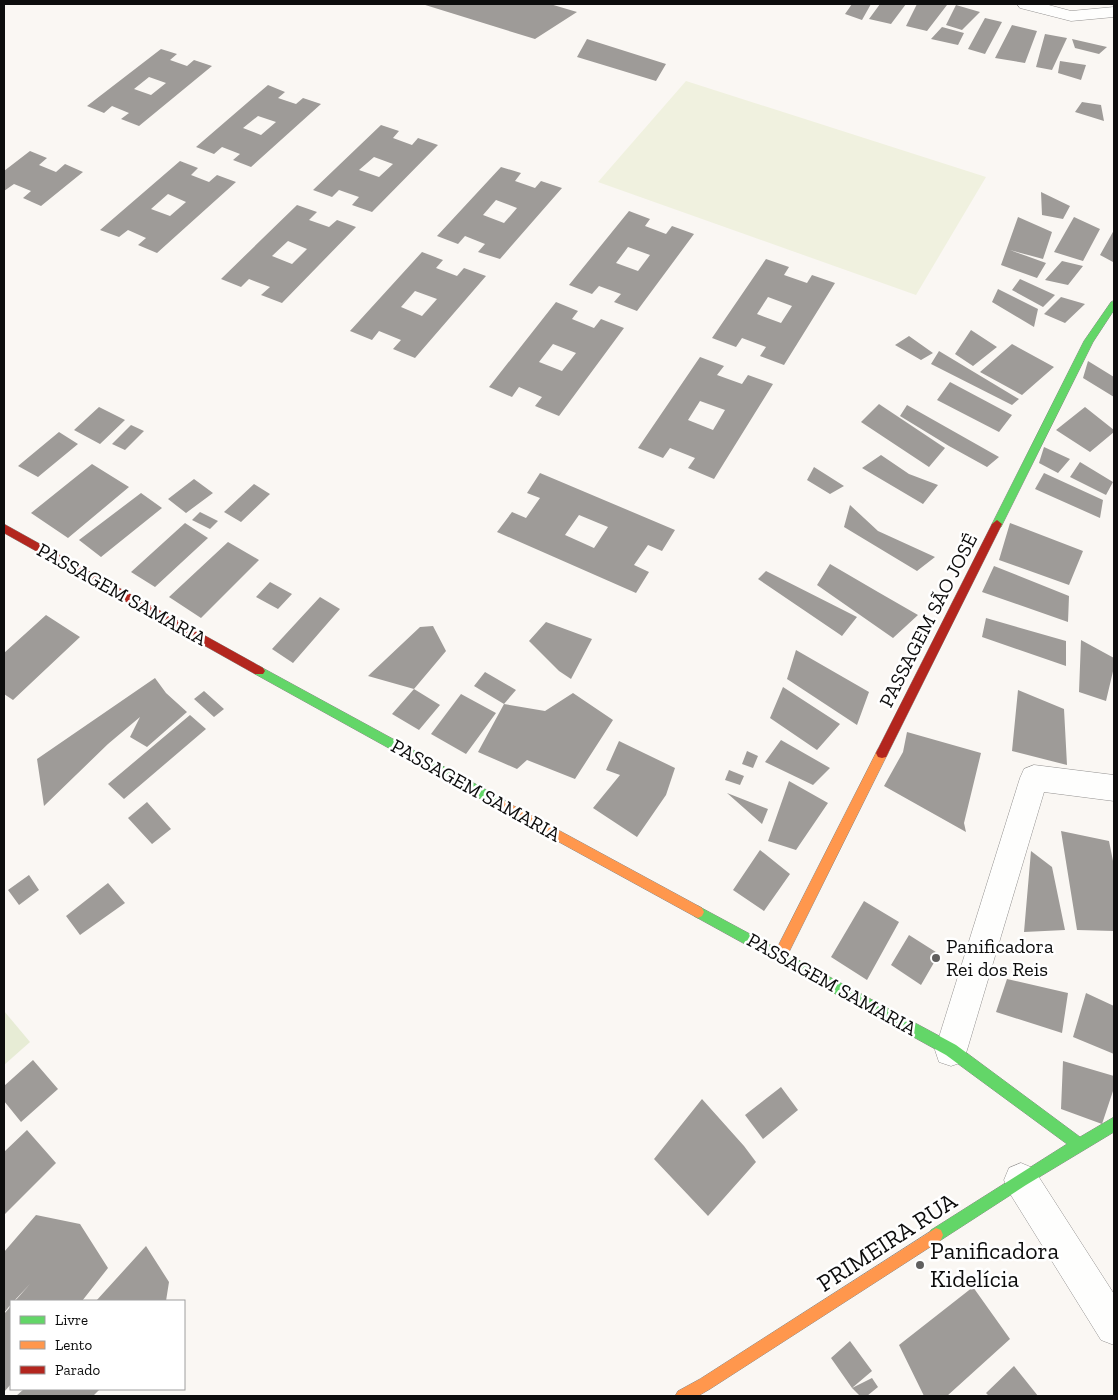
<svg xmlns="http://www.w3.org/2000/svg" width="1118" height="1400" viewBox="0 0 1118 1400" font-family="'Zilla Slab',serif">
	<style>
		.green { fill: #e7ecd5 }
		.pitch { fill: #f0f1df }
		.building { fill: #9e9b98; fill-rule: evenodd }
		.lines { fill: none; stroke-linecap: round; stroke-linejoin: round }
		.street-casing { stroke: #949291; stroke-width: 1 }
		.fast-casing { stroke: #8a8987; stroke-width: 1 }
		.slow-casing { stroke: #8a8987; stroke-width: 1 }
		.jam-casing { stroke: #8a8987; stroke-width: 1 }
		.street { fill: #fefefd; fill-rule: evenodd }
		.fast { fill: #63d668; fill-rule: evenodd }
		.slow { fill: #ff974d; fill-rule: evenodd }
		.jam { fill: #b3261e; fill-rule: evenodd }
		.poi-dot { fill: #605f5e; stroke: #fff; stroke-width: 2 }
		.labels { text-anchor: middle; stroke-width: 5; stroke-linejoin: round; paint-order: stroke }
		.street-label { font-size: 20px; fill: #0d0d0d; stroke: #fff }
		.poi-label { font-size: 20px; fill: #0d0d0d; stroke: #fff; text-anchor: start }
		.near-street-label { font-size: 24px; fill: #0d0d0d; stroke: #fff }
		.near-poi-label { font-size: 24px; fill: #0d0d0d; stroke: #fff; text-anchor: start }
	</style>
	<rect width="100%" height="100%" fill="#faf7f3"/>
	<path class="green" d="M4,1011l26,31 -26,23z"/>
	<path class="pitch" d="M686,81l300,96 -70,118 -318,-113z"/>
	<path class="building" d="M422,4h128l27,8 -42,27z
		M852,4h19l-9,16 -17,-6z
		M880,4h26l-15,20 -22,-5z
		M917,4h27l3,1 -20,26 -21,-5z
		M956,5l24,7 -18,18 -16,-5z
		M985,18l17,4 -17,32 -17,-5z
		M1012,25l25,6 -12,32 -30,-5z
		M942,27l22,6 -6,12 -27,-6z
		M1045,34l22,4 -15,32 -16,-3z
		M587,39l79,25 -10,17 -79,-24z
		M1072,39l35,8 -8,7 -24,-6z
		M161,49l16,5 -7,6 17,6 7,-6 18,6 -73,60 -18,-7 8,-6 -17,-7 -8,7 -17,-7zM149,77l17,6 -15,12 -17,-6z
		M1060,61l26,4 -5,15 -23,-7z
		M268,85l17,7 -7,6 18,6 7,-6 18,6 -70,63 -18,-7 7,-6 -18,-7 -8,7 -18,-7zM258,116l18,6 -15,13 -18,-7z
		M1082,102l19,3 3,16 -29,-9z
		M381,125l18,6 -6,7 19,7 6,-7 20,7 -66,67 -20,-7 7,-8 -20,-7 -7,7 -19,-7zM374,157l19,7 -14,13 -20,-7z
		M30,151l17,7 -8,7 17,7 9,-8 18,8 -42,34 -18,-8 8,-7 -17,-7 -10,7v-20z
		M180,161l18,7 -7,7 18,7 8,-7 19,7 -79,71 -19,-8 8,-7 -18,-8 -9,7 -19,-7zM168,194l18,8 -16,14 -19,-7z
		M501,167l20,6 -6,8 20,7 6,-7 21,7 -62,71 -22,-7 7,-8 -20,-8 -7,8 -21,-8zM496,200l21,8 -13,15 -21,-8z
		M1041,192l29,14 -7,13 -21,-4z
		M297,205l20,7 -8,8 20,7 8,-7 19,7 -74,76 -21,-8 9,-8 -21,-8 -8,8 -20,-8zM288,241l19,8 -15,15 -20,-8z
		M629,211l21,8 -5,7 21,8 6,-8 22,8 -57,77 -23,-9 7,-8 -22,-8 -7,8 -23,-9zM628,247l22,8 -12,16 -22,-8z
		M1018,217l34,15 -9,27 -33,-9 36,13 -9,15 -36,-13z
		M1074,217l26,12 -17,32 -29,-9z
		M1114,230v31l-1,1 -13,-7z
		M422,252l21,8 -7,8 21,8 7,-8 22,8 -71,82 -22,-9 8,-9 -22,-9 -7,9 -22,-9zM415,291l22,8 -15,17 -21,-9z
		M766,259l23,8 -5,8 23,8 5,-8 23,8 -51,82 -24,-9 6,-9 -24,-9 -6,9 -24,-9zM768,297l24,9 -11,17 -24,-9z
		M1062,261l21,5 -15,19 -23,-5z
		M1020,279l35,16 -12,12 -31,-17z
		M998,289l40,20 -4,18 -42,-25z
		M1061,297l24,7 -20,19 -21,-9z
		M556,302l22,9 -6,8 22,9 7,-9 23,9 -65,88 -24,-10 7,-9 -23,-10 -7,10 -23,-10zM553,344l23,9 -14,18 -23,-9z
		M971,330l26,17 -24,19 -18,-12z
		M909,336l24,17 -12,7 -26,-15z
		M1012,344l42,23 -32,28 -42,-23z
		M939,351l80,48 -7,6 -81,-41z
		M700,357l24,9 -7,9 25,9 6,-9 25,9 -59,95 -26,-11 7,-10 -25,-10 -7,10 -25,-10zM700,401l25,9 -12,20 -25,-10z
		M1088,361l26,16v20l-31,-19z
		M950,382l62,33 -13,17 -62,-32z
		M879,404l66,44 -16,19 -68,-45z
		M907,405l92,52 -12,10 -38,-21 -49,-30z
		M99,407l26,13 -25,24 -26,-14z
		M1085,407l29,23v2l-24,20 -34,-22z
		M131,425l13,6 -19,19 -13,-6z
		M59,432l19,12 -40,33 -20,-11z
		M1044,447l26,12 -12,14 -19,-10z
		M881,455l28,19 29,11 -15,19 -61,-36z
		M1080,462l33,20 -7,13 -36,-18z
		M92,464l37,23 -61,51 -37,-25z
		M814,467l30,19 -14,8 -23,-14z
		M540,473l135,57 -13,21 -14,-6 -14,20 15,7 -13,21 -139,-61 15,-20 14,6 14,-20 -13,-5zM579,515l29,12 -14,21 -29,-13z
		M1044,473l59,27 -3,18 -65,-29z
		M194,479l19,14 -27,20 -18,-14z
		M254,484l16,10 -29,28 -17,-10z
		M141,493l21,15 -61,49 -22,-17z
		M850,505l28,26 57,26 -18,14 -73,-44z
		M200,512l18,9 -8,8 -18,-9z
		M185,523l23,15 -53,49 -24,-15z
		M1010,523l73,28 -14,34 -70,-25z
		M228,542l31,18 -58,58 -32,-21z
		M830,564l48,28 40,23 -25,23 -76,-53z
		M994,566l75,30 -1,26 -86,-30z
		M766,571l91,46 -15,19 -84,-57z
		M270,582l22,12 -14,15 -22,-12z
		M320,597l20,12 -47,54 -21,-14z
		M46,615l34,22 -67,63 -9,-6v-41z
		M986,618l80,23v25l-84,-29z
		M546,622l46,17 -21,40 -12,-8 -30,-30z
		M433,626l13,25 -32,38 26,16 -21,25 -27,-16 22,-25 -46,-13 52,-49z
		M1081,640l33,18v9l-8,34 -27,-9z
		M796,650l73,42 -12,33 -70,-46z
		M485,672l31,18 -12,14 -30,-18z
		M155,678l11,15 21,19 -40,35 -17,-10 10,-20 -32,27 -64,62 -7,-47z
		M783,687l57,37 -23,26 -47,-32z
		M1018,690l46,19 3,56 -55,-14z
		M204,691l20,18 -10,8 -20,-18z
		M573,693l40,27 -38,59 -48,-19 -10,9 -39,-17 26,-48 41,7z
		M461,694l35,19 -30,41 -35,-20z
		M190,715l16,14 -82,70 -16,-15z
		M907,732l74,21 -17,70 2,9 -82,-46 19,-34z
		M781,740l49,28 -17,17 -48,-23z
		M619,741l56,27 -9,27 -29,42 -44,-29 27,-33 -14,-5z
		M747,751l11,5 -5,12 -11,-4z
		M729,770l15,6 -4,9 -15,-5z
		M789,781l39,22 -32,47 -28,-9z
		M727,793l41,16 -6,15z
		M147,802l24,27 -19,15 -24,-26z
		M1061,831l48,10 5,25v65l-37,-1z
		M760,850l30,24 -26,37 -31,-21z
		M1031,851l21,16 13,63 -41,2z
		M29,875l10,15 -20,15 -11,-15z
		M108,883l17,20 -45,32 -14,-19z
		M864,901l35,21 -32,58 -36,-23z
		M909,935l30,19 -18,31 -30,-20z
		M1007,979l61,14 -6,40 -66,-21z
		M1086,993l28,13v48l-41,-17z
		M33,1060l25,29 -37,33 -17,-21v-15z
		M1063,1061l51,15v12l-12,36 -41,-15z
		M781,1087l17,23 -35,29 -18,-24z
		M702,1099l42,47 12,16 -48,54 -54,-57z
		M27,1130l29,33 -52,52v-63z
		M36,1215l44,9 28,44 -26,33h-67l15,-17 -16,17h-3v3l-7,9v-61z
		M146,1246l23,36 -3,19h-70z
		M973,1287l37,52 -63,57h-23l-25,-51z
		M11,1306v78l-7,8v-78z
		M850,1341l22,30 -20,17 -21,-30z
		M1014,1366l24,30h-49l-3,-3z
		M872,1378l6,9 -11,9h-7l-8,-8z
		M24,1389h76l-7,7h-77z"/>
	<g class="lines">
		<defs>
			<path id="street" d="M1017,4h28l26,7 43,-4v10l-43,4 -51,-13z
				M1034,765l80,10v26l-70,-9 -77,258 -4,12 -12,4 -12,-4 -4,-12 85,-272 4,-9z
				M1021,1163l12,5 81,126v51l-13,-5 -92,-148 -5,-12 5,-12z"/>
			<path id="fast" d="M1114,301v9l-21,32 -92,185h-8l-1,-3 92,-183 27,-39z
				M259,666l246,134 2,4 -2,4 -4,1 -4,-1 -242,-134 -2,-3 2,-3z
				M698,906l258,139 124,92 34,-20v15l-88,53 -85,55 -5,2 -5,-2 -2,-5 2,-5 136,-86 -121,-89 -252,-139 -2,-4 2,-4z"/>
			<path id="slow" d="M882,748l4,1 2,4 -103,207 -5,2 -5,-2 -1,-4 1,-4 103,-203z
				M501,799l201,109 2,4 -2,4 -4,2 -4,-2 -197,-108 -2,-4 2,-4z
				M936,1228l5,2 2,5 -2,5 -231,149 -12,7h-23l3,-5 22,-12z"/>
			<path id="jam" d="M997,520l5,4 -116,233 -4,1 -4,-1 -2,-4 2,-4 114,-225z
				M4,524l259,144 2,3 -2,3h-8l-251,-141z"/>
		</defs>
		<use href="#street" class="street-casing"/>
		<use href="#fast" class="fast-casing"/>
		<use href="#slow" class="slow-casing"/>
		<use href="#jam" class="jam-casing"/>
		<use href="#street" class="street"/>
		<use href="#fast" class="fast"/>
		<use href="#slow" class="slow"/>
		<use href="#jam" class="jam"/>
	</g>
	<g class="poi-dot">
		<circle cx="936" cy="958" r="5"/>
		<circle cx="920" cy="1265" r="5"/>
	</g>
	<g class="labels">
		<g class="street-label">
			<text transform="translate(122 594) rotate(29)" y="7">PASSAGEM SAMARIA</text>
			<text transform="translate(928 620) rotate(-63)" y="7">PASSAGEM SÃO JOSÉ</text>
			<text transform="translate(476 790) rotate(29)" y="7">PASSAGEM SAMARIA</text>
			<text transform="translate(832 984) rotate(29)" y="7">PASSAGEM SAMARIA</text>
		</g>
		<g class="poi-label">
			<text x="946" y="953">Panificadora<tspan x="946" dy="23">Rei dos Reis</tspan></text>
		</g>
		<g class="near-street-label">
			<text transform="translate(887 1242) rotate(-33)" y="8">PRIMEIRA RUA</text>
		</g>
		<g class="near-poi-label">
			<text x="930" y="1259">Panificadora<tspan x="930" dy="28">Kidelícia</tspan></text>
		</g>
	</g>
	<rect width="1118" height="1400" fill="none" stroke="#0d0d0d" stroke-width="10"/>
	<rect x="10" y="1300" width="175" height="90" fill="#ffffff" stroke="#9e9e9e"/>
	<rect x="20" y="1316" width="25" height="8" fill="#63d668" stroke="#9e9e9e"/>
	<text x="55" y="1325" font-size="15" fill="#0d0d0d">Livre</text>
	<rect x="20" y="1341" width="25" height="8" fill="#ff974d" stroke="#9e9e9e"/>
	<text x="55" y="1350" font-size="15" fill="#0d0d0d">Lento</text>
	<rect x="20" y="1366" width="25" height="8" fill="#b3261e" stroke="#9e9e9e"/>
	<text x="55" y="1375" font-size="15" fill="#0d0d0d">Parado</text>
</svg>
